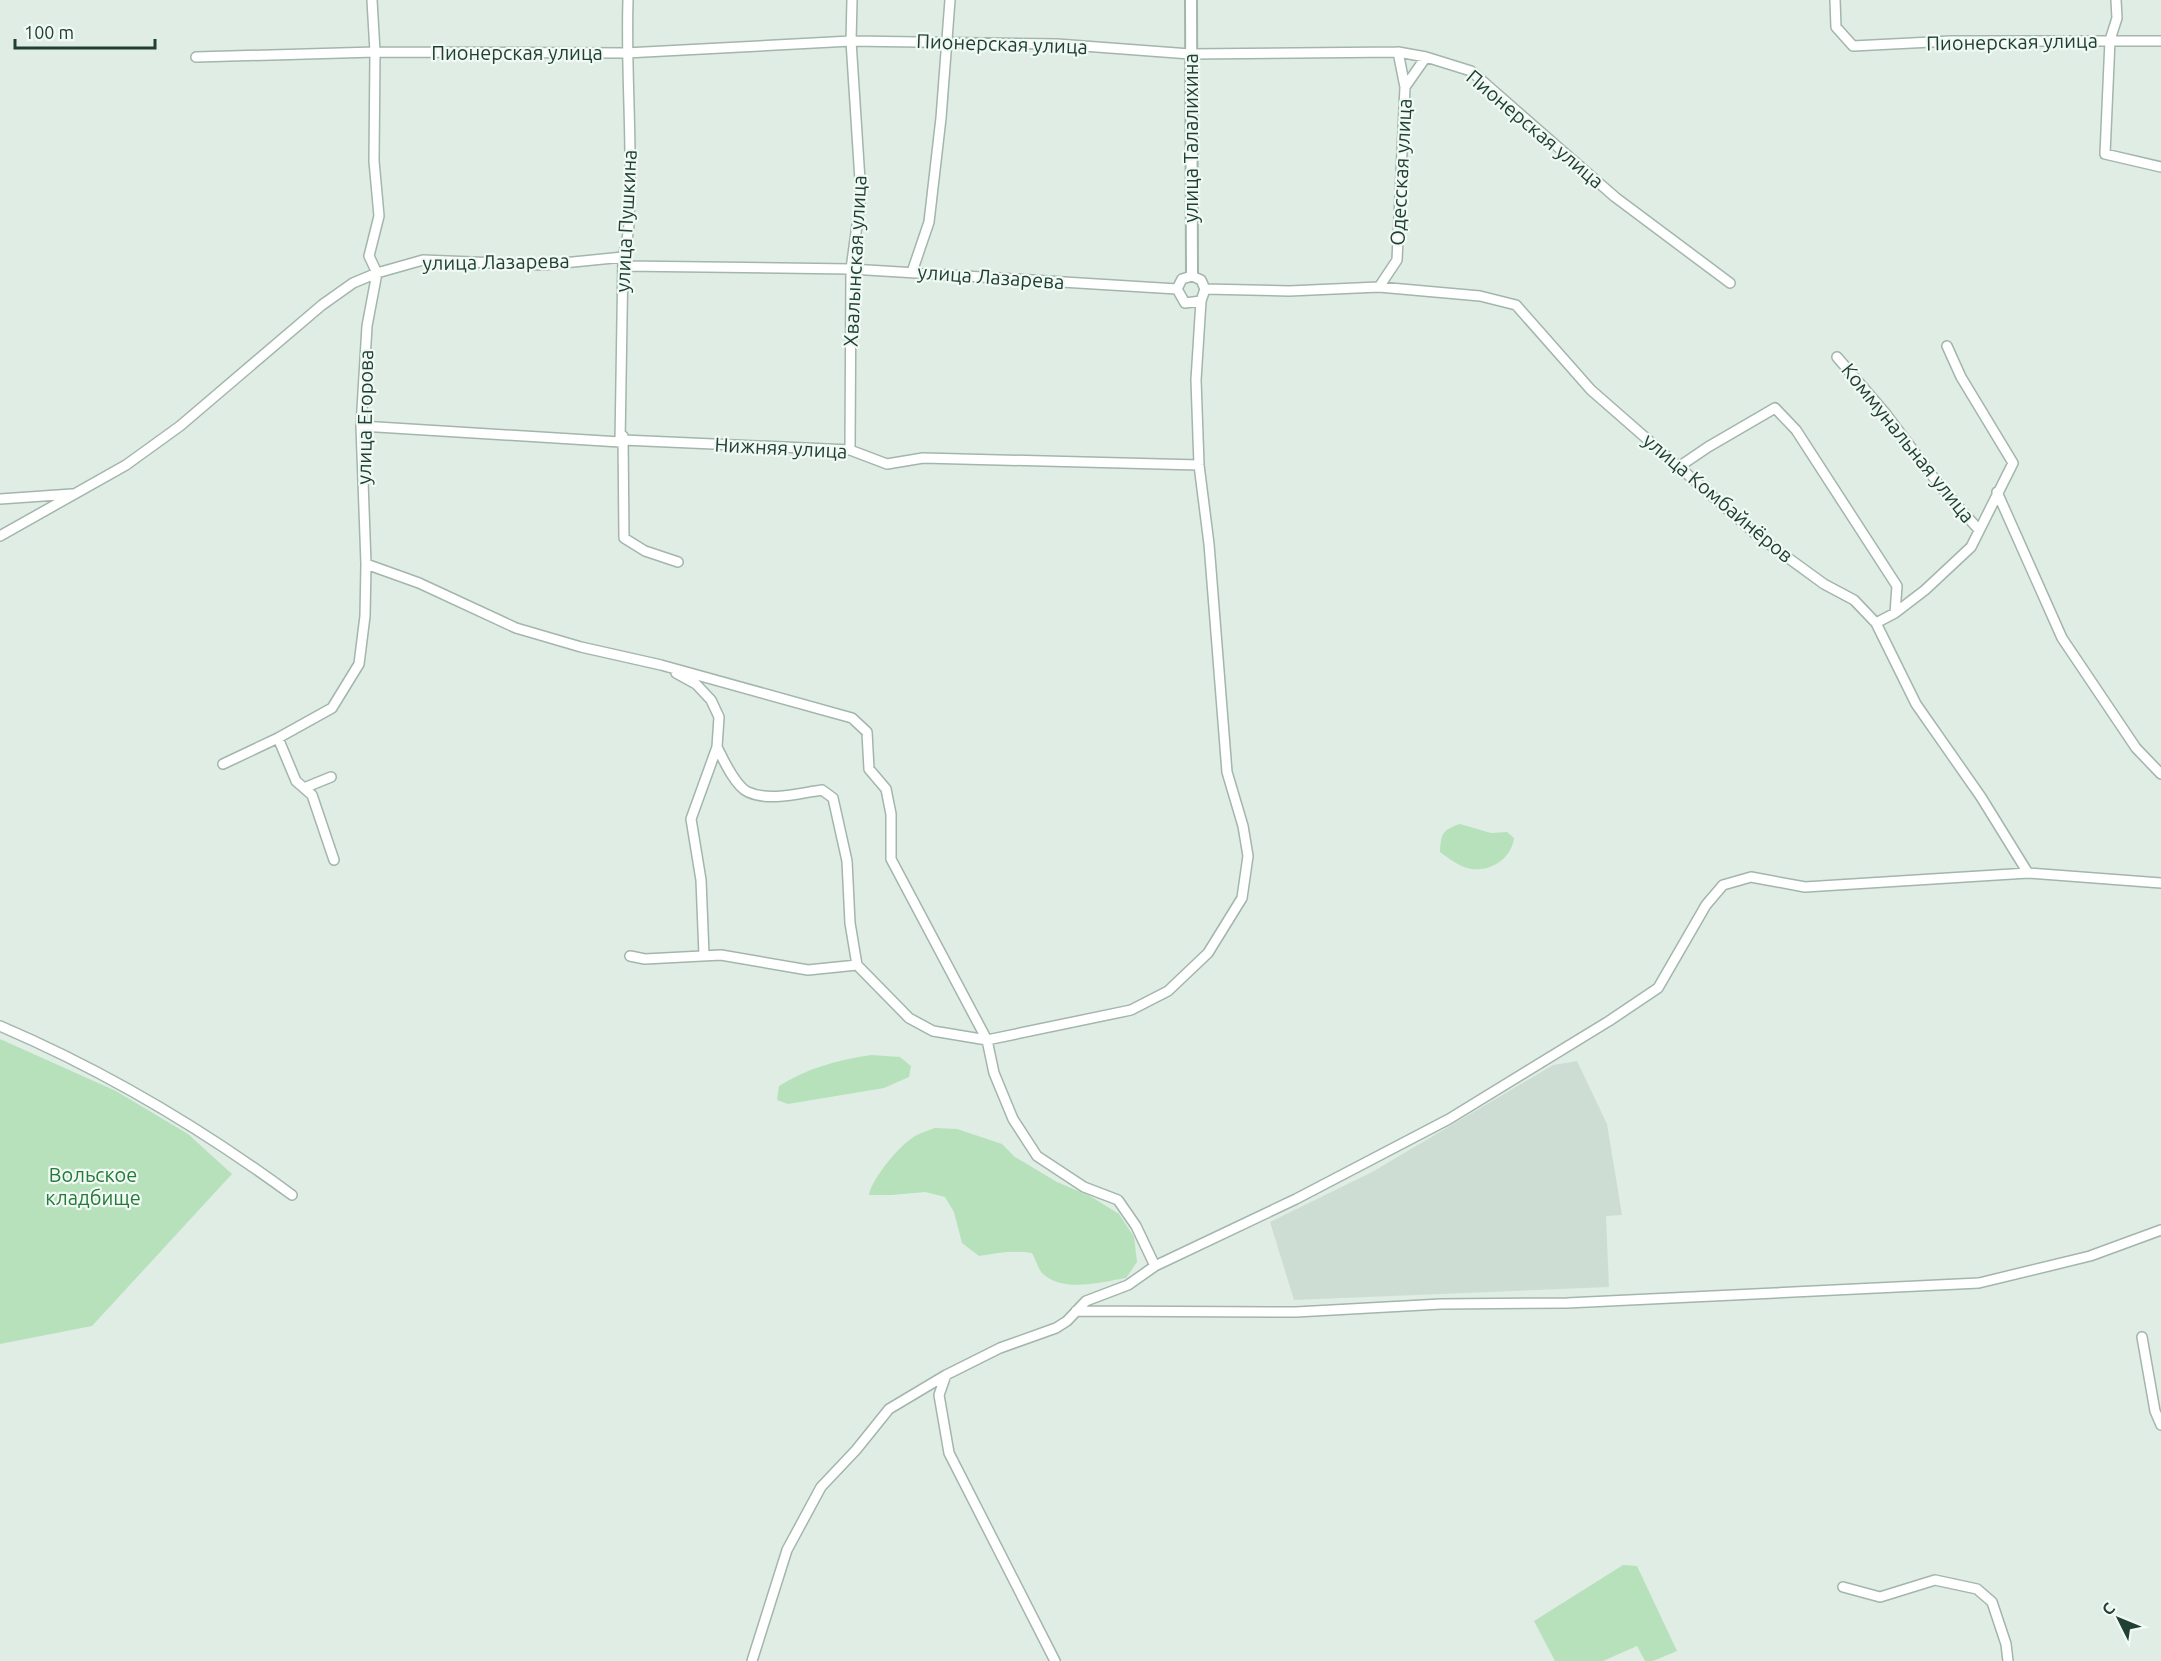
<svg xmlns="http://www.w3.org/2000/svg" width="2161" height="1661" viewBox="0 0 2161 1661" font-family="Ubuntu,sans-serif">
	<style>
		.built { fill: #ceddd4 }
		.green { fill: #b6e1bb }
		.lines { fill: none; stroke-linecap: round; stroke-linejoin: round }
		.minor-casing { stroke: #a2b6ac; stroke-width: 12 }
		.tertiary-casing { stroke: #a2b6ac; stroke-width: 14 }
		.minor { stroke: #fff; stroke-width: 9 }
		.tertiary { stroke: #fff; stroke-width: 10 }
		.labels { text-anchor: middle; stroke-width: 4.5; stroke-linejoin: round; paint-order: stroke }
		.street-label { font-size: 20px; fill: #1f4032; stroke: #f1f9f4 }
		.park-label { font-size: 20px; fill: #247b39; stroke: #f1f9f4 }
	</style>
	<rect width="100%" height="100%" fill="#e0ede5"/>
	<path class="built" d="M1577,1061l30,63 15,91 -16,1 3,71 -315,13 -24,-78 102,-50 181,-107z"/>
	<path class="green" d="M1460,824l31,9 16,-1 7,6c-3,23 -28,37 -50,29 -8,-3 -17,-10 -24,-15 1,-18 2,-22 20,-28z
		M0,1039l116,52 72,43 44,40 -140,152 -92,18z
		M871,1055l29,2 11,9 -2,11 -25,11 -96,16 -11,-4 2,-14c29,-18 58,-26 92,-31z
		M935,1128l22,1 45,15 13,13 42,25 33,14 29,18 15,23 3,25 -11,16c-25,4 -62,15 -83,-4 -5,-5 -7,-14 -11,-21 -18,-3 -35,0 -53,3l-17,-13 -8,-31 -9,-15 -20,-5 -33,3h-23c3,-17 32,-52 48,-60 6,-3 12,-5 18,-7z
		M1623,1565l14,1 40,85 -24,10h-8l-8,-15 -34,15h-48l-21,-40z"/>
	<g class="lines">
		<defs>
			<path id="minor" d="M1835,0l1,27 17,19 98,-5h210
				M2116,0l1,18 -7,22 -5,114 56,13
				M196,57l179,-5 251,1 225,-12 206,3 133,10 208,-2 28,5 45,14 144,126 115,86
				M1405,87l21,-30
				M912,272l17,-50 12,-104 9,-118
				M1192,276l9,4 4,9 -4,12 -16,2 -8,-14 5,-10z
				M1379,287l18,-27 8,-173 -7,-35
				M1205,289l84,2 90,-4 101,9 36,9 75,85 167,146 66,48 30,16 22,23 40,81 65,93 47,76
				M1837,357l49,57 54,72 39,44
				M361,426l259,16 3,-2 227,10 37,14 36,-6 276,7
				M623,436l1,102 21,13 33,11
				M620,442l3,-185c8,-25 6,-47 7,-73 1,-61 -4,-122 -2,-184
				M850,450l1,-181 10,-73 -10,-155 1,-41
				M1680,466l28,-19 67,-39 21,22 101,156 -2,27
				M1997,492l65,146 74,110 25,26
				M0,499l72,-5
				M0,536l126,-71 54,-39 142,-121 31,-22 24,-10 46,-13 120,5 80,-8 1,9 227,3 326,20
				M366,564l53,19 97,45 65,19 80,18 191,53 15,14 2,37 17,20 5,25v45l96,181 7,33 19,46 24,37 47,31 34,13 18,26 19,40
				M1876,623l19,-10 30,-23 46,-43 42,-84 -52,-86 -14,-31
				M676,673l20,11 15,16 8,17 -2,30 -26,72 10,61 3,75
				M278,738l18,43 16,14 22,65
				M717,747c6,12 18,39 31,45 22,10 52,1 74,-2l11,8 14,63 3,62 7,42
				M223,764l55,-26 54,-30 27,-44 6,-48 1,-52 -5,-138 6,-100 10,-53 -8,-17 10,-40 -5,-55 1,-109 -3,-52
				M304,788l27,-11
				M630,956l15,3 76,-4 87,15 49,-5 52,53 24,13 54,9 144,-30 37,-19 40,-38 34,-55 6,-42 -5,-30 -16,-54 -18,-228 -10,-79 -3,-85 5,-79
				M0,1026c103,44 201,102 292,169
				M1076,1311l220,1 145,-8 126,-1 412,-20 111,-27 71,-26
				M2142,1337l13,74 6,14
				M946,1375l-7,20 10,58 106,208
				M1843,1587l37,10 55,-17 42,9 15,13 14,42 2,17
				M752,1661l35,-111 34,-63 35,-37 33,-41 57,-34 54,-27 56,-20 11,-7 19,-20 42,-16 27,-19 141,-67 153,-80 160,-98 49,-33 48,-83 17,-20 28,-8 54,10 223,-14 133,10"/>
			<path id="tertiary" d="M1191,0l1,276"/>
		</defs>
		<use href="#minor" class="minor-casing"/>
		<use href="#tertiary" class="tertiary-casing"/>
		<use href="#minor" class="minor"/>
		<use href="#tertiary" class="tertiary"/>
	</g>
	<g class="labels">
		<g class="street-label">
			<text transform="translate(2012 42) rotate(-1)" y="7">Пионерская улица</text>
			<text transform="translate(1002 44) rotate(2)" y="7">Пионерская улица</text>
			<text x="517" y="60">Пионерская улица</text>
			<text transform="translate(1535 129) rotate(40)" y="7">Пионерская улица</text>
			<text transform="translate(1191 138) rotate(-90)" y="7">улица Талалихина</text>
			<text transform="translate(1401 172) rotate(-87)" y="7">Одесская улица</text>
			<text transform="translate(626 221) rotate(-87)" y="7">улица Пушкина</text>
			<text transform="translate(855 261) rotate(-87)" y="7">Хвалынская улица</text>
			<text transform="translate(496 262) rotate(-1)" y="7">улица Лазарева</text>
			<text transform="translate(991 277) rotate(4)" y="7">улица Лазарева</text>
			<text transform="translate(365 417) rotate(-89)" y="7">улица Егорова</text>
			<text transform="translate(1908 443) rotate(51)" y="7">Коммунальная улица</text>
			<text transform="translate(781 448) rotate(3)" y="7">Нижняя улица</text>
			<text transform="translate(1718 498) rotate(40)" y="7">улица Комбайнёров</text>
		</g>
		<g class="park-label">
			<text x="93" y="1182">Вольское<tspan x="93" dy="23">кладбище</tspan></text>
		</g>
	</g>
	<g transform="translate(2119 1619) rotate(313)" stroke="#f1f9f4" stroke-width="4.5" paint-order="stroke">
	<path d="M0-4.5L10 22L0 15L-10 22Z" fill="#1f4032"/>
	<text y="-9" font-size="16" font-weight="bold" text-anchor="middle" fill="#1f4032">С</text>
	</g>
	<path d="M15 39v9h140v-9" fill="none" stroke="#1f4032" stroke-width="3"/>
	<text x="24" y="39" font-size="18" fill="#1f4032" stroke="#f1f9f4" stroke-width="4.5" paint-order="stroke">100 m</text>
</svg>
